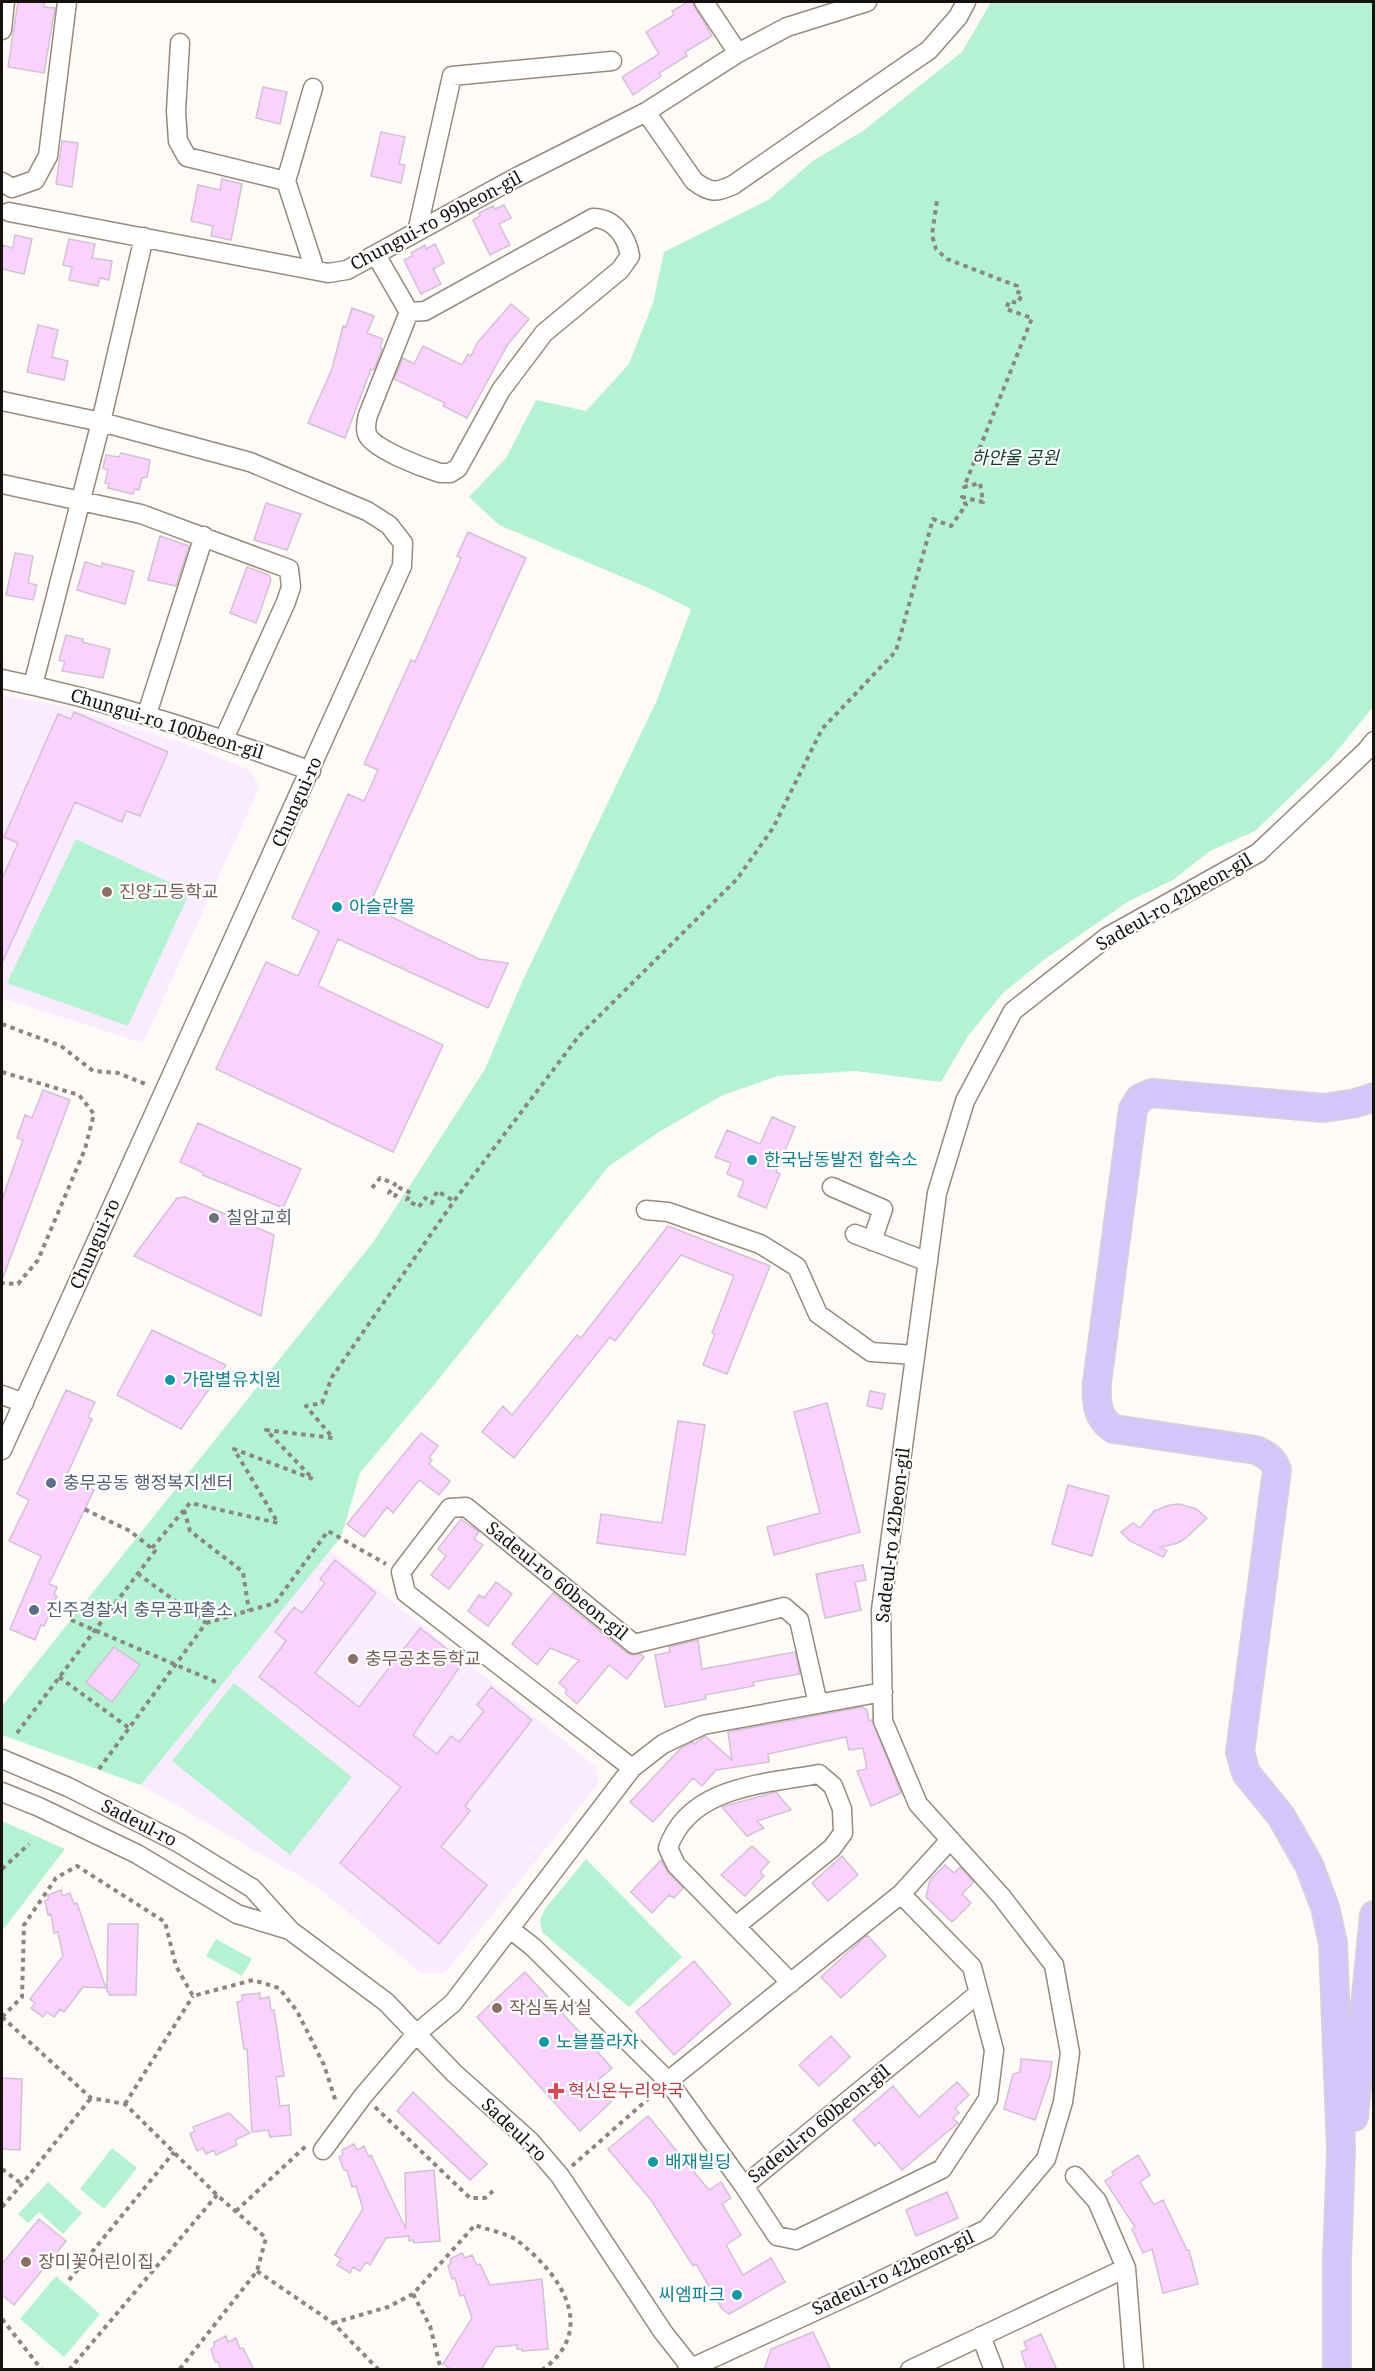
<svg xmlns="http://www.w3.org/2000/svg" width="1375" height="2371" viewBox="0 0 1375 2371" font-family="'Noto Serif','Noto Sans KR',serif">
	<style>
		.education { fill: #faebfe }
		.green { fill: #b4f3d1 }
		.building { fill: #fbd2ff; stroke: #d1c2d2; stroke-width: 1.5 }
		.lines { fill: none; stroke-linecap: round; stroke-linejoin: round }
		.minor-casing { stroke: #978a7a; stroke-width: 21 }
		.highway-casing { stroke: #d5d4d3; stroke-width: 30 }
		.path { stroke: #8a8682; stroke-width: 4; stroke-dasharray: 4.5 4.5; stroke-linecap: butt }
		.minor { stroke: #fff; stroke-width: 18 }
		.highway { stroke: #d3c6fb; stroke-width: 27 }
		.education-dot { fill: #8d6e63; stroke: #fff; stroke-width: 2 }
		.culture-dot { fill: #0f9aa8; stroke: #fff; stroke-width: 2 }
		.worship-dot { fill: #6b7280; stroke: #fff; stroke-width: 2 }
		.service-dot { fill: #5c6f8a; stroke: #fff; stroke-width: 2 }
		.health-dot { fill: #e0444e; stroke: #fff; stroke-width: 2 }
		.labels { text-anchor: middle; stroke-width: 4.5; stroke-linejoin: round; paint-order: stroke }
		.street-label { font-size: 18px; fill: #16110c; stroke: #fff }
		.park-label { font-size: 18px; font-style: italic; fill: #103e2a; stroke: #fff }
		.education-label { font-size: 18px; fill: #785e54; stroke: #fff; text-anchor: start }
		.culture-label { font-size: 18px; fill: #0d838f; stroke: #fff; text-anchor: start }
		.worship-label { font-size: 18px; fill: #5b616d; stroke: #fff; text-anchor: start }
		.service-label { font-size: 18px; fill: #4e5e75; stroke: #fff; text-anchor: start }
		.health-label { font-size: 18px; fill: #be3a42; stroke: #fff; text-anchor: start }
	</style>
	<rect width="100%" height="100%" fill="#fdfaf7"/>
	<path class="education" d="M2,695l59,11 120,36 68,28 11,16 -117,257 -141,-45z
		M330,1551l266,216 3,16 -154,190h-24l-106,-88 -174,-100z"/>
	<path class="green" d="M991,2h382l1,704 -43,52 -76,73 -45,20 -37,29 -44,21 -84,58 -42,34 -35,43 -27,46 -85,-11 -79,5 -56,20 -62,36 -50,34 -171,214 -78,93 -19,64 -200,248 -139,-50v-29l372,-465 111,-172 37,-87 135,-282 34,-91 -38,-19 -154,-65 -30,-28 37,-39 30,-58 50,11 43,-47 24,-61 11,-51 104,-52 46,-40 49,-29 99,-79z
		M76,839l114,53 -62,134 -121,-43z
		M234,1683l118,94 -62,78 -118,-94z
		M2,1821l63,28 -63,82z
		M586,1859l96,98 -53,50 -87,-75 -2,-12 5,-11z
		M216,1939l36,20 -10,17 -36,-20z
		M112,2148l25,20 -33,41 -24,-20z
		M48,2182l34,31 -19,21 -24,-22 -11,11 -10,-9z
		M56,2276l44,38 -36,43 -44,-38z"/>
	<path class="building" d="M18,2h26v5l11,1 -11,65 -36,-6z
		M688,2h4l20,34 -27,16 2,4 -28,17 2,3 -28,19 -11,-18 37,-23 -13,-22 28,-17 -2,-4z
		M263,87l24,5 -7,32 -24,-6z
		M381,132l24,5 -6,27 6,1 -4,18 -30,-7z
		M62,141l16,2 -6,44 -16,-3z
		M222,179l20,5 -11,56 -20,-4 2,-10 -22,-5 7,-36 22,5z
		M504,205l7,13 -12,6 11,21 -20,10 -17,-35 7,-4 -1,-3 14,-7 2,3z
		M15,235l17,4 -8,35 -22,-5v-24l11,3z
		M69,239l26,5 -3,14 20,3 -3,19 -9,-2 -2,8 -29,-6 3,-13 -9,-2z
		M435,244l9,19 -11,6 8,15 -20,10 -17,-34 8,-4 -1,-3 14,-8 1,4z
		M511,304l18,15 -21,25 -41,74 -24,-12 2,-3 -51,-24 9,-21 11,6 9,-18 39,19 6,-11 3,2 7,-14z
		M352,308l22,8 -7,17 16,6 -3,8 2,2 -8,21 -3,-1 -26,69 -37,-15 24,-54 11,-43 3,1z
		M38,325l20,5 -6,27 16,4 -4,19 -37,-8z
		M121,453l29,7 -3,17 -5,1 -3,12 -4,-1 -2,5 -25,-6 1,-4 -4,-1 3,-13 -5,-2 3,-13 13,2z
		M266,503l35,11 -14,36 -33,-10z
		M468,532l58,26 -155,343 12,12 96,46 29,4 -20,45 -150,-69 -20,47 125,59 -50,107 -177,-83 50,-107 32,14 21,-45 -27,-13 56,-124 16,7 14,-31 -14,-6 47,-104 4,2 46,-104 -4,-2z
		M160,536l29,10 -13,40 -28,-6z
		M15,553l18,3 -5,27 9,2 -4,15 -27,-5z
		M85,562l17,5v-4l32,8 -9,33 -48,-14z
		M247,567l22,8 2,5 -15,43 -26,-10z
		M66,635l17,4 -1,3 28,7 -7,29 -41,-7 3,-9 -6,-2z
		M74,712l94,40 -28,64 -14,-5 -4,11 -47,-20 -73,161v-84l16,-36 -14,-6 54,-123 13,5z
		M43,1090l27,10 -68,180v-80l21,-60 -6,-2 8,-23 7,3z
		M772,1117l23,10 -19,45 4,2 -14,34 -28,-12 6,-15 -17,-7 4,-11 -16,-6 12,-27 33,14z
		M198,1123l103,46 -18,39 -80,-33 1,-2 -24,-11z
		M185,1197l89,38 -13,81 -127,-60 43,-58z
		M668,1226l102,40 -43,108 -24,-9 12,-31 -3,-1 22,-57 -53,-21 -66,86 -5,-4 -96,121 -32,-26 21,-26 9,9 65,-80 4,3z
		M152,1330l74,35 -45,64 -64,-34z
		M66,1390l29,12 -7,15 4,2 -26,58 28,13 -45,94 8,3 -3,8 3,1 -13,30 -3,-1 -6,15 -25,-11 31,-73 -32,-15 20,-41 -12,-6z
		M870,1391l15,3 -3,15 -15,-3z
		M827,1403l33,129 -86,23 -7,-28 53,-14 -26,-101z
		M678,1421l27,4 -20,130 -88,-12 4,-29 61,9z
		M421,1433l17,13 -9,12 3,2 -3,4 21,17 -11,14 -20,-15 -26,33 -6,-6 -23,30 -17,-13z
		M1068,1485l41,11 -17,60 -40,-12z
		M1179,1504l17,5 11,9 -21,20 -8,5 -17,4 6,4 -4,6 -33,-16 -9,-9 12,-9 7,5 14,-17 16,-6z
		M461,1519l18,13 -5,7 9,6 -34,44 -18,-14 15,-19 -8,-7z
		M335,1560l41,33 -61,80 44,34 61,-79 43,34 -50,73 24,19 14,-18 8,6 25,-31 -7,-6 14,-18 41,33 -67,86 5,5 -29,36 46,38 -48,59 -99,-81 61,-76 -142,-110 27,-36 -11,-9 19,-25 8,6 23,-30 -5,-4z
		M863,1565l3,15 -11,2 6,28 -36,8 -9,-44z
		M496,1582l16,12 -24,32 -20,-15 11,-16 5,3z
		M553,1593l74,60 5,2 8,-1 4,3 -17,22 -18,-14 -32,39 -12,-11 2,-3 -8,-7 20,-23 -29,-12 -13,17 -25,-21z
		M698,1640l4,29 93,-17 5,22 -47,8 1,4 -49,9 1,4 -41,8 -10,-52 15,-3 -1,-5z
		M114,1647l26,18 -28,37 -26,-20z
		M862,1707l5,3 2,11 3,-1 29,73 -30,13 -14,-35 10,-2 -4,-21 -14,2 -3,-13 -78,17 1,8 -53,8 -14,16 -9,-8 -40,44 -23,-20 51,-54 12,-6 1,2 11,-8 27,24 -4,-28z
		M776,1792l15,18 -34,11 7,7 -17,8 -25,-29z
		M752,1846l17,16 -9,10 4,4 -19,20 -24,-21z
		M842,1856l16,19 -30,26 -16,-18z
		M661,1860l7,13 15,15 -9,10 -5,-3 -17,18 -21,-21z
		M945,1865l9,8 6,-6 14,15 -12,12 9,9 -19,19 -26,-25 4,-17z
		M61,1890l2,6 7,-3 4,11 3,-1 29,85 -23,-1 -19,25 -4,-3 -6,8 -7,-5 -4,5 -12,-9 4,-5 -5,-4 33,-43 -5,-24 -4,1 -3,-19 -3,1 -3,-14 3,-2v-4z
		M108,1924h30l-2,71h-27v-3h-2z
		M867,1935l19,21 -45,42 -20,-21z
		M694,1961l37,43 -57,51 -38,-43z
		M525,1972l87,96 -17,15 16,19 -31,29 -103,-114z
		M260,1993v6l9,-2 2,13h3l10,66 -8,1 4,29 9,-1 2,30 -21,2 -2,-7 -16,2 -5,-83h-3l-7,-47 5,-1v-6z
		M831,2036l19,21 -31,29 -20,-21z
		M1021,2059l31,3 -2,14 -15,44 -31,-11 9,-35 7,-2z
		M2,2078l20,1 -2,71 -18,-1z
		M957,2082l12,13 -14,13 4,5 -6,5 5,5 -56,47 -23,-28 -4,4 -22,-26 40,-34 26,31z
		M413,2092l74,72 -17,16 -73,-69z
		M229,2113l21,20 -15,7 2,5 -21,10 -2,-5 -8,4 -3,-6 -6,3 -7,-17 5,-3 -2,-4z
		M648,2116l61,74 12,-8 10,16 -9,6 19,31 -15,10 17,30 28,-17 14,24 -56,32 -7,-5 -26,-45 -3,2 -42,-66 -43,-51z
		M354,2144l3,6 7,-4 5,11 2,-2 35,74 -1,-56 29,-3 6,71 -26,2 -1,-3 -4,1v-5l-23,2 -16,27 -4,-3 -6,9 -7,-4 -3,6 -13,-8 4,-6 -6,-4 28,-46 -7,-23 -4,1 -5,-17h-3l-5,-13 4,-2 -1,-5z
		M1138,2155l12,20 -10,7 14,23 9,-5 24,50h2l9,34 -35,9 -11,-44 -9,4 -11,-24 3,-2 -30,-46 9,-6 -2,-3z
		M947,2192l11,26 -42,18 -10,-26z
		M39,2219l27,22 -52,64 -12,-10v-31z
		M462,2253l3,5 7,-3 5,10 3,-1 10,21 52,-6 6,70 -26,2v-2h-5v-4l-22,2 -14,23h-29l-9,-6 29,-46 -8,-23 -4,1 -5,-18 -3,1 -4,-13 3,-3 -1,-4z
		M813,2332l18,38h-67l7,-21z
		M1041,2334l16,36h-30l-6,-18 6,-3 -3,-7z
		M226,2336l2,6 8,-4 4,11 3,-1 11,22h-33l-3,-8h-3l-4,-13 3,-2v-5z"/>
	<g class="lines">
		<defs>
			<path id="minor" d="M704,2l34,51
				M2,30l3,-28
				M180,43l-4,68 2,30 9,16 99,24
				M313,88l-27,93 29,89
				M646,112l48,69c16,12 22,12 39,4l196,-135 29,-33 8,-15
				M2,182l10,6 23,-8 13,-24 19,-154
				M9,212l319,61 19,-3 170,-93 129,-65 92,-59 49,-26 80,-25
				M417,232l35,-156 160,-15
				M376,255l33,57 -41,103c-2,7 -3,12 -1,19 5,15 57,34 73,39h10l8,-5 43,-78 43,-57 76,-63 10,-14c-3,-19 -16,-38 -37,-38l-168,93 -16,1
				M2,401l99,21 149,40 117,49 22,14 14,18 -1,23 -400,884
				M2,484l139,30 148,55 2,18 -5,15 -62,137
				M2,679c108,22 206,54 309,92
				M33,685l68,-263 43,-185
				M147,714l57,-178
				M832,1187l51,22 -11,32
				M646,1210l22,2 92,32 37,23 21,47 53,38 44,3
				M855,1234l73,28
				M2,1395l22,8
				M2,1759l66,28 111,56 73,45 39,43 95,71 68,71 76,68 30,35 103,156 30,38
				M632,1768l-226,-175 -5,-21 49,-64 16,-1 168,137 150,-37 15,13 19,84
				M2,1792l37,15 98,47 100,60 52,16
				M736,1926l96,-78 11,-15 -1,-24 -9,-23 -14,-12c-55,10 -130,12 -151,74l8,17 115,118
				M510,1929l23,18 135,134 76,105 33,50 19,4 146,-71 46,-70 6,-49 -22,-83 -71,-73
				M668,2081l233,-187 49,-54
				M323,2150l40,-54 53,-62 37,-31 179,-235 31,-24 40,-19 180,-33
				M1075,2176l22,25 29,67 8,102
				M744,2186l235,-193
				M981,2336l13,34
				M687,2370l176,-81 124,-60 59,-70 17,-57 7,-49 -16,-88 -53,-69 -83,-92 -35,-83 -2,-111 56,-417 28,-92 48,-90 94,-74 151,-84 108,-102 8,-10
				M910,2370l216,-102"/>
			<path id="highway" d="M1354,2117l20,-202
				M1337,2370v-111l4,-108 -8,-208 -8,-36 -16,-42 -28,-49 -35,-43 -6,-21 37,-282c-4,-11 -10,-15 -21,-20l-142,-21c-17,-10 -18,-27 -17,-46l36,-274 7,-11 12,-5 172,15 32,-5 18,-6"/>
		</defs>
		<use href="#minor" class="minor-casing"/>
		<use href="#highway" class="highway-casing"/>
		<path class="path" d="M2,1024l59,22 32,25 25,2 30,12
			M2,1072l77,23 15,19 -9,35 -47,111 -20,24 -16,-1
			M372,1188l8,-10 15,6 -6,9 6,3 5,-8 11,5 -4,7 12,7 6,-9 7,5 5,-12 17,10
			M184,1510l6,21 53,41 6,39
			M152,1548l38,-45 88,20 -44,-74 79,30 -47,-49 67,8 -27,-32 16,-3 10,-26 122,-176 124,-164 159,-158 36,-51 49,-99 74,-78 37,-132 18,7 15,-21 -4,-8 21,5 -3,-19 -16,4 68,-169 -26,-9 3,-8 9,2 4,-9 -6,-3 1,-5 -70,-27 -11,-10 -4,-14 5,-35
			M71,1620l145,62
			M206,1623l69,-20 53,-72 58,33
			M59,1677l70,51
			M17,1733l138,-182 -25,-20 -46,-22
			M99,1769l107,-146 -68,-49
			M2,1869l27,-25
			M2,2017l20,-20 2,-72 32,-47 21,-12 88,56 11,44 17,30 60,-16 26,8 18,23 27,54 12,37
			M2,2017l89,81 34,6 92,91 49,43 -9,33 -78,99
			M125,2104l68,-108
			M375,2107l95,91h15l8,-7
			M572,2166l85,-75
			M2,2169l20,15
			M2,2207l20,-23 69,-86
			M236,2211l71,-66
			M257,2271l76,52 46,47
			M69,2280l105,-128
			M413,2294l17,32 11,44
			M2,2319l40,51
			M333,2323l55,-16 25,-13 62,-69c13,5 32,8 43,16 42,33 81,88 24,129
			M69,2370l148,-175"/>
		<use href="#minor" class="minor"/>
		<use href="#highway" class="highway"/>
	</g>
	<g class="education-dot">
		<circle cx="107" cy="892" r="6"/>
		<circle cx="353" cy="1659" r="6"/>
		<circle cx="497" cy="2008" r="6"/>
		<circle cx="26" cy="2262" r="6"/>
	</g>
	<g class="culture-dot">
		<circle cx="337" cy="907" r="6"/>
		<circle cx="752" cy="1160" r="6"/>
		<circle cx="170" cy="1380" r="6"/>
		<circle cx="544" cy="2042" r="6"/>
		<circle cx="653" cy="2162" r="6"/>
		<circle cx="737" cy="2295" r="6"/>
	</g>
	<circle class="worship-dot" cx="214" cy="1218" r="6"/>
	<g class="service-dot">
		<circle cx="51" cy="1483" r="6"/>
		<circle cx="34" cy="1610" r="6"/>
	</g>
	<path class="health-dot" d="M553 2082h6v6h6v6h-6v6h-6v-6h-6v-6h6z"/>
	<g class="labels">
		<g class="street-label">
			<text transform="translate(436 221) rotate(-28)" y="6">Chungui-ro 99beon-gil</text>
			<text transform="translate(167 724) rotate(17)" y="6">Chungui-ro 100beon-gil</text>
			<text transform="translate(297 802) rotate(-66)" y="6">Chungui-ro</text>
			<text transform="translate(1174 902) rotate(-30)" y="6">Sadeul-ro 42beon-gil</text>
			<text transform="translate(95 1244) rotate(-66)" y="6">Chungui-ro</text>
			<text transform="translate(893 1535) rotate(-83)" y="6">Sadeul-ro 42beon-gil</text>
			<text transform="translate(557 1581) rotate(39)" y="6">Sadeul-ro 60beon-gil</text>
			<text transform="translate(139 1823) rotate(27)" y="6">Sadeul-ro</text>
			<text transform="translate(819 2124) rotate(-39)" y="6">Sadeul-ro 60beon-gil</text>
			<text transform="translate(514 2130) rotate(44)" y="6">Sadeul-ro</text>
			<text transform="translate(893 2273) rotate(-25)" y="6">Sadeul-ro 42beon-gil</text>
		</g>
		<g class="park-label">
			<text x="1015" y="464">하얀울 공원</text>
		</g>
		<g class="education-label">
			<text x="119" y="898">진양고등학교</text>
			<text x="365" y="1665">충무공초등학교</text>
			<text x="509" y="2014">작심독서실</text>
			<text x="38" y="2268">장미꽃어린이집</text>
		</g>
		<g class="culture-label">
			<text x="349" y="913">아슬란몰</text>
			<text x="764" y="1166">한국남동발전 합숙소</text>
			<text x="182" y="1386">가람별유치원</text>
			<text x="556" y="2048">노블플라자</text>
			<text x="665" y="2168">배재빌딩</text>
			<text x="725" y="2301" text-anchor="end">씨엠파크</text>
		</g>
		<g class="worship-label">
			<text x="226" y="1224">칠암교회</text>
		</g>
		<g class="service-label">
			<text x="63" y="1489">충무공동 행정복지센터</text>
			<text x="46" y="1616">진주경찰서 충무공파출소</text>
		</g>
		<g class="health-label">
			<text x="568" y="2097">혁신온누리약국</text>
		</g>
	</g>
	<rect width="1375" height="2371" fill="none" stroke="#16110c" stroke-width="6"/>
</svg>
